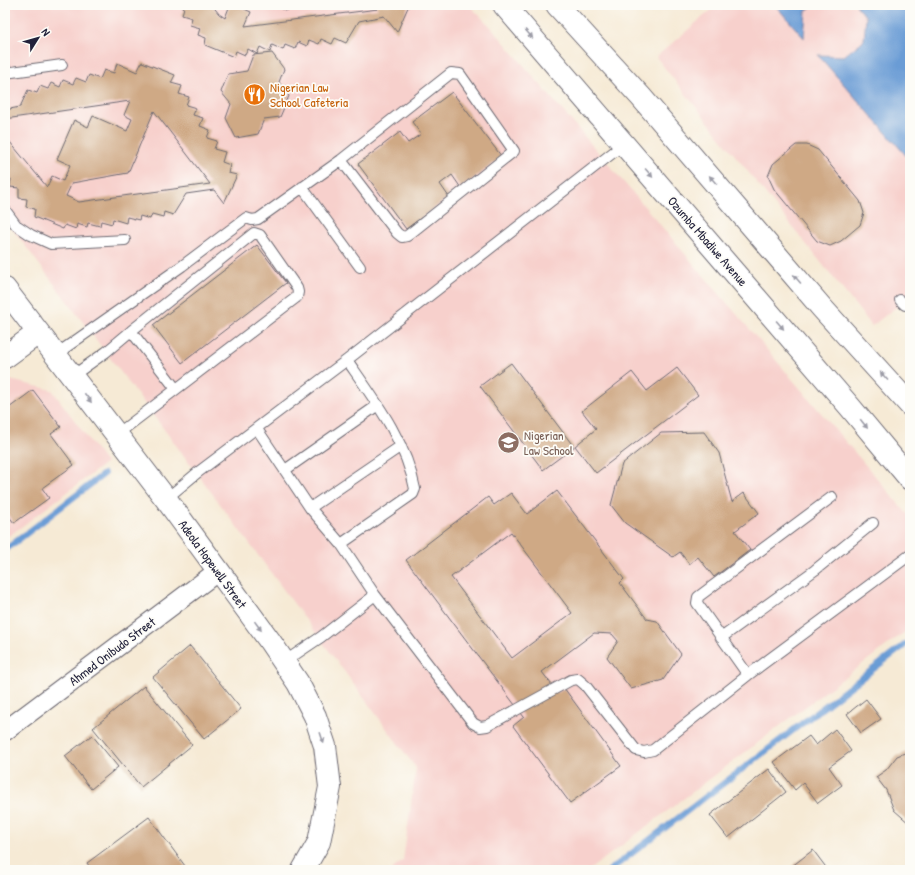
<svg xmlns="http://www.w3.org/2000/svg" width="915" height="875" viewBox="0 0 915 875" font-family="'Patrick Hand',sans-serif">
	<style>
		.built { fill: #f7d0cc }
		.water { fill: #6b9cd5; stroke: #465f88 }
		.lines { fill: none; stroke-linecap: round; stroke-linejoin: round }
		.stream { stroke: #6b9cd5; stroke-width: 6 }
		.building { fill: #cfa985; fill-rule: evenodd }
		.service-casing { stroke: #6c6871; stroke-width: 12 }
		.minor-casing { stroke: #6c6871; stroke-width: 21 }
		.tertiary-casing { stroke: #6c6871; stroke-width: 24 }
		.trunk-casing { stroke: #6c6871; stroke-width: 24 }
		.service { stroke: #fff; stroke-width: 10 }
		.minor { stroke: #fff; stroke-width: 19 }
		.tertiary { stroke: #fff; stroke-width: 22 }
		.trunk { stroke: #fff; stroke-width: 22 }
		.oneway { fill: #9c9ca7 }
		.labels { text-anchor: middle; stroke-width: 3.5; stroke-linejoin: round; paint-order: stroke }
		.food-label { font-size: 13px; fill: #c56008; stroke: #fdfcf7; text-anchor: start }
		.street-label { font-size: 13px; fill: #22223b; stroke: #fdfcf7 }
		.education-label { font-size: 13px; fill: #785e54; stroke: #fdfcf7; text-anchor: start }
	</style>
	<rect width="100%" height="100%" fill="#fdfcf7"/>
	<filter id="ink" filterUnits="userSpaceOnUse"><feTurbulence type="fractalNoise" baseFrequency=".025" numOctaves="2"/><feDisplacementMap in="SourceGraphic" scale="8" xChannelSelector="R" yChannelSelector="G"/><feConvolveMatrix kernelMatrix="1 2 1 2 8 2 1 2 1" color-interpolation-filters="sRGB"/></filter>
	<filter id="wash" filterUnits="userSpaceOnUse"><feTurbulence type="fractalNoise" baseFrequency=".012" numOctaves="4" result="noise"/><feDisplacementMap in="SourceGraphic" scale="16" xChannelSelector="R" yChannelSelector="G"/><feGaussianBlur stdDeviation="0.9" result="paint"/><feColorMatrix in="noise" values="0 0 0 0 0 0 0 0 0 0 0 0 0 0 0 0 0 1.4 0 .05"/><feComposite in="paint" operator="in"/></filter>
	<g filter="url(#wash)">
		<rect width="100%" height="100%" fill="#f6ead5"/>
		<path class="built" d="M5,5h464l22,22 419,490v111l-321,242h-198l12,-9 13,-93 -219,-295 -192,-254z
			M717,5h58l29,33 2,-27 7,-6h43l10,12 -2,23 -20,16 -26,-1 92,105v142l-15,6 -23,18 -216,-269z
			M6,379l46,11 54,73 -97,73 -4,-6v-150z"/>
		<path class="water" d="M775,5h38l-7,6 -2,27z
			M856,5h54v155l-92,-105 26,1 20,-16 2,-23z"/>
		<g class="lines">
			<path class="stream" d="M5,550l99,-76
				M610,870l300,-229"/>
		</g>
		<g id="blocks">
			<path class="building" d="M179,5h33l7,9 6,4 5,-13h11l-1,2 11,5 -6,14 133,-17 -3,-4h34l-12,27 -13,-16 -25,5 -13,22 -11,-5 -3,6 -11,-5 -2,5 -10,-4 -2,6 -9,-4 -3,7 -10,-4 -2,5 -11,-5 -2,7 -10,-5 -3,7 -9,-5 -3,6 -9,-4 -2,6 -29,-12 1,-7 -8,-3 2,-7 -10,-3 2,-7 -10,-3 2,-8z
				M273,5h17l-3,6z
				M272,53l12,16 -5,13 10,14 -9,21 -16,2 -6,15 -22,4 -10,-20 5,-14 -10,-12 7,-18 19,-3 6,-16z
				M142,62l33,13 -4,8 11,3 -3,8 10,3 -3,8 10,3 -3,7 10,3 -3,8 10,4 -3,8 10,3 -3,8 11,3 -3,10 8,3 -2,8 9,2 -13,28 -10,-13 -28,4 -13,21 -9,-3 -1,5 -11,-3 -2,5 -10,-3 -1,4 -12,-3 -1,6 -13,-4 -1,5 -11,-3 -1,5 -12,-3 -1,4 -10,-3 -1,5 -11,-4 -2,4 -29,-12 1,-8 -9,-2 1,-8 -8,-1v-10l-9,-1 1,-8 -6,-2v-41l42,51 5,-11 11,5 7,-16 -13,-6 17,-39 14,7 5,-11 34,15 5,-12 -8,-4 6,-14 -125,18v-9l15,-3 8,-17 9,3 3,-7 8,3 3,-6 9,4 3,-7 10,4 3,-6 10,4 3,-7 11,4 4,-9 10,3 3,-10 20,9zM154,111l56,73 -131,18 -13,-6 6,-13 56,-10z
				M452,92l50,65 -41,31 -9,-13 -12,9 9,13 -43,32 -48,-65 42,-32 8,11 13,-9 -9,-12z
				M796,145h11l11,5 42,51 4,12 -4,12 -19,16 -11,5 -13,-5 -43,-52 -6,-13 5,-12z
				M257,245l29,38 -104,80 -29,-38z
				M511,363l63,84 -31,23 -63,-84z
				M677,368l21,27 -102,78 -21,-27 21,-17 -14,-18 50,-39 15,19z
				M33,390l28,37 -10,7 23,31 -32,23 7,10 -35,25 -9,-12v-100z
				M704,432l15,21 13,49 12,-9 15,20 -24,18 15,19 -36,27 -16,-20 -9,7 -9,-12 -7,5 -48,-34 -14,-18 11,-41 39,-31z
				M557,491l67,88 -4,4 27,36 10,2 24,33 -18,26 -32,9 -24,-32 11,-16 -6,-7 -18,-1 -52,39 16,21 6,-5 57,78 -51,37 -57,-77 11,-9 -118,-157 82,-63 6,8 17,-12 16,21zM511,532l61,81 -60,45 -61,-81z
				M190,646l51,63 -37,30 -51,-62z
				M144,686l48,59 -51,42 -48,-59z
				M866,699l15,20 -20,14 -14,-19z
				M835,729l16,22 -22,16 13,18 -24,18 -15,-20 -8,7 -21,-28 35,-26 7,9z
				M92,735l26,32 -27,22 -26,-33z
				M910,751v73l-16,-14 -8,-20 -10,-13 10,-7 11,-14z
				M769,769l17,23 -58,46 -18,-23z
				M149,817l39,53h-96l-5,-7z
				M813,850l15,20h-41z"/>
		</g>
	</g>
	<g filter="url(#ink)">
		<use href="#blocks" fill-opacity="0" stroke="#6c6871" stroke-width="1"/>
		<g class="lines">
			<defs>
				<path id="service" d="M5,73l57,-8
					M302,187l58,80
					M5,210l11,15 15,10 20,9 74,-4
					M900,300l5,5
					M55,355l127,-89 64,-48 6,2 6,-1 83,-59 110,-87 9,1 54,77 -107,85 -5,1 -5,-4 -56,-73
					M71,377l35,-25 25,-21 45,58
					M257,429l53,79 31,36 34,51 98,128 7,4 7,-1 84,-46 7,-1 7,6 51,65 8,2 9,-2 95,-75 162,-120
					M116,435l181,-138 1,-5 -1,-4 -37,-53 -6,-2 -123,98
					M285,470l93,-65
					M166,499l31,-26 150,-113 277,-216
					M310,508l91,-62
					M341,544l72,-50 2,-5c-9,-48 -41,-90 -68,-129
					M721,638l94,-68 58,-47
					M284,662l37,-25 54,-42
					M748,675l-51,-72 1,-6 134,-100"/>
				<path id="minor" d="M5,731l213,-160"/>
				<path id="tertiary" d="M5,289l161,210 103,141 29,43 17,33 10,30 5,41 -11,55 -16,28
					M5,357l33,-24"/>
				<path id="trunk" d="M504,5l346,402 60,72
					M557,5l84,92 181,211 88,97"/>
			</defs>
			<use href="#service" class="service-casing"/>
			<use href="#minor" class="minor-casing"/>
			<use href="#tertiary" class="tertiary-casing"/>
			<use href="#trunk" class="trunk-casing"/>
			<use href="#service" class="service"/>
			<use href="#minor" class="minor"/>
			<use href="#tertiary" class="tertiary"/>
			<use href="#trunk" class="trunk"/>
		</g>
		<defs><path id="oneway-solid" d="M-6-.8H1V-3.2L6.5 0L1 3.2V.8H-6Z"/></defs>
		<g class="oneway">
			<use href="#oneway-solid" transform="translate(529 34) rotate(49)"/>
			<use href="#oneway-solid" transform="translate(649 173) rotate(49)"/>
			<use href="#oneway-solid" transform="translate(713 180) rotate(-131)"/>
			<use href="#oneway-solid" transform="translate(797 279) rotate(-131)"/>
			<use href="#oneway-solid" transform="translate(780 325) rotate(49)"/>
			<use href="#oneway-solid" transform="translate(884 376) rotate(-132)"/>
			<use href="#oneway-solid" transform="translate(88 398) rotate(53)"/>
			<use href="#oneway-solid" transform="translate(864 424) rotate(51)"/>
			<use href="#oneway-solid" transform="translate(258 626) rotate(54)"/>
			<use href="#oneway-solid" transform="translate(322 738) rotate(71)"/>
		</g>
	</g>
	<defs>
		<symbol id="restaurant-disc" viewBox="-11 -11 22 22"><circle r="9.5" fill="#e8710a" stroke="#fdfcf7"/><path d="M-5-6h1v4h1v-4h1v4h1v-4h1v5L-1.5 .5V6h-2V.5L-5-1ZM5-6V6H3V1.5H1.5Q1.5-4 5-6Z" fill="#fff"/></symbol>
		<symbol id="university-disc" viewBox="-11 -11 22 22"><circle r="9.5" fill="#8d6e63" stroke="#fdfcf7"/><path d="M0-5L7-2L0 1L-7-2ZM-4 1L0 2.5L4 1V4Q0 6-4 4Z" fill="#fff"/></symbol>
	</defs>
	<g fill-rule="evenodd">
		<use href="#restaurant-disc" x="242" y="82" width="25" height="25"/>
		<use href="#university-disc" x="496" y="430" width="25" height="25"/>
	</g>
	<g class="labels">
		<g class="food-label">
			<text x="270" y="92">Nigerian Law<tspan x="270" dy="15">School Cafeteria</tspan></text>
		</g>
		<g class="street-label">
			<text transform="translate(708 241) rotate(49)" y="5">Ozumba Mbadiwe Avenue</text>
			<text transform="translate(213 564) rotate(54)" y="5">Adeola Hopewell Street</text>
			<text transform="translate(112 651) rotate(-37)" y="5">Ahmed Onibudo Street</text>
		</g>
		<g class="education-label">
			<text x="524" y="440">Nigerian<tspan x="524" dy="15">Law School</tspan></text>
		</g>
	</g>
	<rect width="915" height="875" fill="none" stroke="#fdfcf7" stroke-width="20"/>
	<g transform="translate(38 38) rotate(53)" stroke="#fdfcf7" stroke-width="3" paint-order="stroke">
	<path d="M0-3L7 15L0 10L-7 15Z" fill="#22223b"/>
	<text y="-6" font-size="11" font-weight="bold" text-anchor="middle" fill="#22223b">N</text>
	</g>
</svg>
